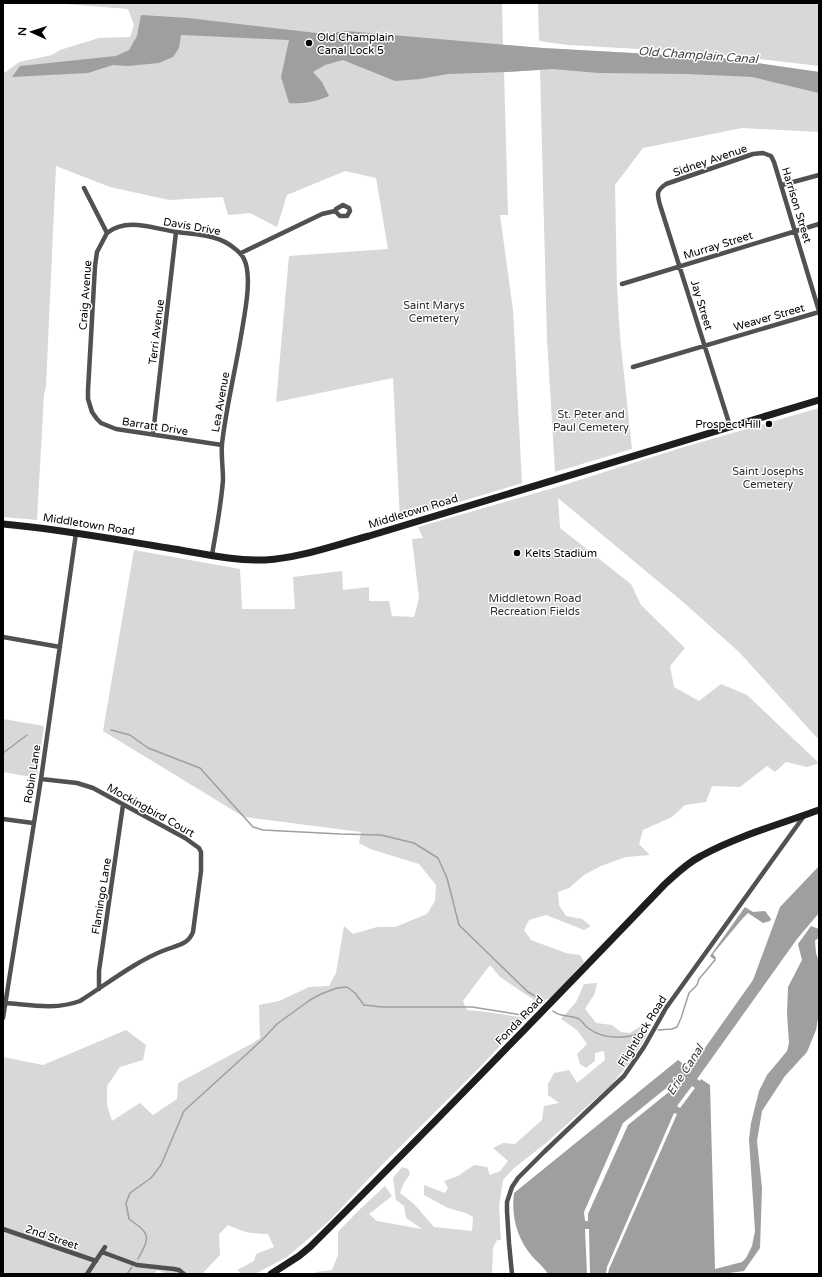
<svg xmlns="http://www.w3.org/2000/svg" width="822" height="1277" viewBox="0 0 822 1277" font-family="'Varela Round',sans-serif">
	<style>
		.green { fill: #d8d8d8 }
		.water { fill: #9f9f9f }
		.pier { fill: #fff }
		.lines { fill: none; stroke-linecap: round; stroke-linejoin: round }
		.stream { stroke: #9f9f9f; stroke-width: 1.5 }
		.street { stroke: #515151; stroke-width: 4.5 }
		.secondary { stroke: #1e1e1e; stroke-width: 7 }
		.poi-dot { fill: #000; stroke: #fff; stroke-width: 1.5 }
		.labels { text-anchor: middle; stroke-width: 3; stroke-linejoin: round; paint-order: stroke }
		.poi-label { font-size: 11px; fill: #000; stroke: #fff; text-anchor: start }
		.street-label { font-size: 11px; fill: #000; stroke: #fff }
		.park-label { font-size: 11px; fill: #2f2f2f; stroke: #fff }
		.water-label { font-size: 12px; font-style: italic; fill: #404040; stroke: #fff }
	</style>
	<rect width="100%" height="100%" fill="#fff"/>
	<path class="green" d="M54,3h448l1,42 40,3 180,10 96,14v60l-77,-4 -99,20 -28,37 2,101 3,51 12,112 -77,23 -8,-133 -7,-269 -36,2 4,143h-8l13,95 9,173 -122,37 -7,-142 -117,24 13,-146 99,-7 -12,-71 -31,-7 -58,24 -10,32 -27,-14 -22,2 -5,-18 -54,3 -59,-13 -54,-21 -10,220 -2,9 -7,125 -34,-3v-444l3,-1 13,-10 33,-7 8,-5 39,-12 31,-1 4,-12 -6,-16z
		M538,3h281v63l-109,-13 -142,-8 -29,-4z
		M819,408v332l-79,-87 -57,-51 -125,-104 2,30 71,56 10,21 44,43 -15,18 4,21 25,14 22,-17 26,11 72,68 -12,4 -21,-5 -11,10 -8,-6 -27,21 -28,-1 -6,16 -21,3 -13,12 -29,13 -4,14 11,11 -24,2 -25,9 -17,9 -15,13 -11,4 1,13 7,11 16,3 9,7 -7,4 -38,-15 -17,5 -5,10 7,10 35,13 14,2 4,7 -32,36 -15,4 -37,-25 -10,-12 -27,36 4,9 21,2 38,6 -43,46 -106,106 -49,52 -41,35 -32,17h-13l-5,-4 17,-9 2,-7 18,-7 -6,-13c-15,0 -26,-2 -40,-9l-9,9 1,21 -18,19h-35l-10,-4 -3,4h-13v-1l-138,1v-217l40,8 83,-35 20,15 -3,15 -23,7 -13,19v19l5,16 28,-18 13,12 24,-16 1,-16 75,-40 7,-5 -1,-33 20,-4 30,-14 20,-1 7,-13 8,-47 9,8 24,-7h18l32,-13 8,-13 1,-16 -17,-21 -49,-15 -11,-6 2,-11 -117,-15 -141,-86 31,-181 106,19 2,40h53l-2,-32 49,-6 1,19 26,-3v14h20l3,15 22,1 5,-19 -7,-59 11,-1 -5,-11 139,-40 127,-40z
		M3,719l41,7 -7,52 -34,-6z
		M597,983l-2,10 -10,16 11,14 16,2 9,7 9,1 11,-7 7,7 -17,28 -20,24 -65,58 -33,26 -10,11 -4,26 2,34h-4l-4,8 -1,26h-178l2,-2 16,-2 6,-15v-23l20,-21 27,-25 7,10 -23,18 8,7 45,8 -16,-11 -2,-12 -8,-6 -3,-22 9,-11 6,2 2,5 -6,9 -4,10 14,11 20,23 38,4 1,-14 -7,-4 -18,-5 -24,-13v-10l21,8 3,-5 -4,-7 14,-5 16,-11 13,2 3,8 10,-4 8,-10 -15,-13 10,-5 12,1 27,-24 2,-14 15,-3 -11,-8v-11l6,-11 15,-3 8,13 28,-23 -1,-9 -9,2v8l-9,7 -6,-4 -3,-10 10,-10 -10,-14 -16,-11 15,-17 8,-18z"/>
	<path class="water" d="M141,15l47,3 137,16 21,-3 197,17 180,10 96,14v21l-67,-16 -65,-3 -88,-1 -47,-4 -45,3 -59,2 -28,5 -25,2 -52,-21 -18,5 -12,7 9,10 7,14c-14,6 -25,8 -40,7l-8,-26 8,-37 -108,-5 -2,13 -6,9 -14,6 -31,3 -15,-1 -25,8 -76,4 8,-11 96,-10 13,-6 8,-14z
		M819,866v47l-22,26 -100,140 3,2 1,-2 9,6 5,184 27,-7 4,-4 6,-12 3,-15 -6,-92 2,-16 8,-32 8,-16 20,-24 2,-8 -2,-29 1,-27 14,-27 -4,-16 13,-18 8,3v8l-4,4 1,12 3,9v51l-3,17 -9,22 -22,24 -23,35 -5,30 5,47 -2,60 -16,23 -15,2 -1,1h-180c-4,-7 -11,-12 -17,-19 -14,-17 -20,-39 -17,-62l164,-133 12,9 63,-89 27,-73z
		M745,907l8,5 12,-1 6,8 -1,2 -7,2 -15,-10 -5,5 -30,36 3,4 -1,2 -5,-4z"/>
	<path class="pier" d="M681,1075l3,2 -4,6 -52,42 -40,89v7h-3l-1,-9 39,-89 52,-42z
		M692,1086l3,2 -15,20 -3,-2z
		M674,1113l3,1 -68,155 -1,5h-2l1,-7z
		M585,1229h4l1,45h-3z"/>
	<g class="lines">
		<path class="stream" d="M111,730l19,5 18,13 52,20 53,59 10,3 77,4 41,1 33,8 24,15 9,20 12,47 69,67 16,9
			M3,753l24,-18
			M553,1011c6,6 16,4 24,7 4,1 7,7 11,10 17,13 42,11 60,2
			M658,1030l14,-1 5,-2 4,-9 8,-25 8,-8 2,-6 16,-19
			M138,1259c13,-24 12,-25 -9,-40l-3,-16 4,-10 21,-15 10,-13 23,-54 78,-71 15,-16 15,-11 18,-13 11,-6 16,-6 10,-1 8,6 9,12 18,2h90l56,9
			M127,1274l5,-7"/>
		<path class="street" d="M782,185l37,-10
			M84,188l23,45 -10,19 -2,14 -7,124v9l4,13 5,7 4,4 15,6 106,16
			M343,205l6,3 1,3 -3,5h-7l-5,-5 1,-2z
			M107,233c20,-16 47,-4 70,-1 20,3 40,2 57,16 4,3 8,6 10,11 9,18 0,58 -3,77 -6,36 -15,72 -19,108 -1,12 1,24 1,36 -2,26 -7,51 -11,75
			M241,253l81,-39 13,-3
			M622,284l197,-60
			M633,367l186,-55
			M730,426l-70,-221c-3,-11 -4,-14 6,-21l87,-30 10,-1 8,3 3,6 45,149
			M153,434l23,-202
			M3,637l57,10
			M3,819l30,4
			M99,989v-18l24,-166
			M6,1003c25,2 50,7 74,-2 27,-17 56,-40 85,-51 12,-5 23,-5 28,-18l8,-61v-19l-2,-4 -14,-10 -92,-50 -16,-5 -36,-4
			M3,1018l38,-239 35,-246
			M3,1229l93,32
			M102,1252l35,13 37,4 5,1 5,4
			M87,1274l18,-27
			M512,1274l-3,-31 -2,-32v-9l5,-15 6,-9 26,-26 80,-76 20,-29 22,-39 138,-192"/>
		<path class="secondary" d="M3,524c56,5 110,15 165,24 32,5 65,13 97,12 35,-2 70,-15 104,-24l450,-136
			M271,1274l28,-18 11,-9c120,-119 238,-241 355,-363 11,-10 22,-21 36,-28 37,-20 79,-32 118,-46"/>
	</g>
	<g class="poi-dot">
		<circle cx="309" cy="43" r="4"/>
		<circle cx="769" cy="424" r="4"/>
		<circle cx="517" cy="553" r="4"/>
	</g>
	<g class="labels">
		<g class="poi-label">
			<text x="317" y="41">Old Champlain<tspan x="317" dy="13">Canal Lock 5</tspan></text>
			<text x="761" y="428" text-anchor="end">Prospect Hill</text>
			<text x="525" y="557">Kelts Stadium</text>
		</g>
		<g class="street-label">
			<text transform="translate(710 160) rotate(-19)" y="4">Sidney Avenue</text>
			<text transform="translate(797 205) rotate(73)" y="4">Harrison Street</text>
			<text transform="translate(192 226) rotate(10)" y="4">Davis Drive</text>
			<text transform="translate(718 245) rotate(-17)" y="4">Murray Street</text>
			<text transform="translate(85 295) rotate(-86)" y="4">Craig Avenue</text>
			<text transform="translate(702 305) rotate(73)" y="4">Jay Street</text>
			<text transform="translate(769 317) rotate(-16)" y="4">Weaver Street</text>
			<text transform="translate(156 332) rotate(-83)" y="4">Terri Avenue</text>
			<text transform="translate(220 402) rotate(-80)" y="4">Lea Avenue</text>
			<text transform="translate(155 426) rotate(9)" y="4">Barratt Drive</text>
			<text transform="translate(413 511) rotate(-17)" y="4">Middletown Road</text>
			<text transform="translate(89 524) rotate(9)" y="4">Middletown Road</text>
			<text transform="translate(32 774) rotate(-81)" y="4">Robin Lane</text>
			<text transform="translate(151 810) rotate(29)" y="4">Mockingbird Court</text>
			<text transform="translate(101 896) rotate(-81)" y="4">Flamingo Lane</text>
			<text transform="translate(519 1020) rotate(-46)" y="4">Fonda Road</text>
			<text transform="translate(642 1031) rotate(-58)" y="4">Flightlock Road</text>
			<text transform="translate(52 1237) rotate(19)" y="4">2nd Street</text>
		</g>
		<g class="park-label">
			<text x="434" y="309">Saint Marys<tspan x="434" dy="13">Cemetery</tspan></text>
			<text x="591" y="418">St. Peter and<tspan x="591" dy="13">Paul Cemetery</tspan></text>
			<text x="768" y="475">Saint Josephs<tspan x="768" dy="13">Cemetery</tspan></text>
			<text x="535" y="602">Middletown Road<tspan x="535" dy="13">Recreation Fields</tspan></text>
		</g>
		<g class="water-label">
			<text transform="translate(698 55) rotate(4)" y="4">Old Champlain Canal</text>
			<text transform="translate(685 1070) rotate(-57)" y="4">Erie Canal</text>
		</g>
	</g>
	<rect width="822" height="1277" fill="none" stroke="#000000" stroke-width="8"/>
	<g transform="translate(32 32) rotate(273)" stroke="#ffffff" stroke-width="3" paint-order="stroke">
	<path d="M0-3L7 15L0 10L-7 15Z" fill="#000000"/>
	<text y="-6" font-size="11" font-weight="bold" text-anchor="middle" fill="#000000">N</text>
	</g>
</svg>
